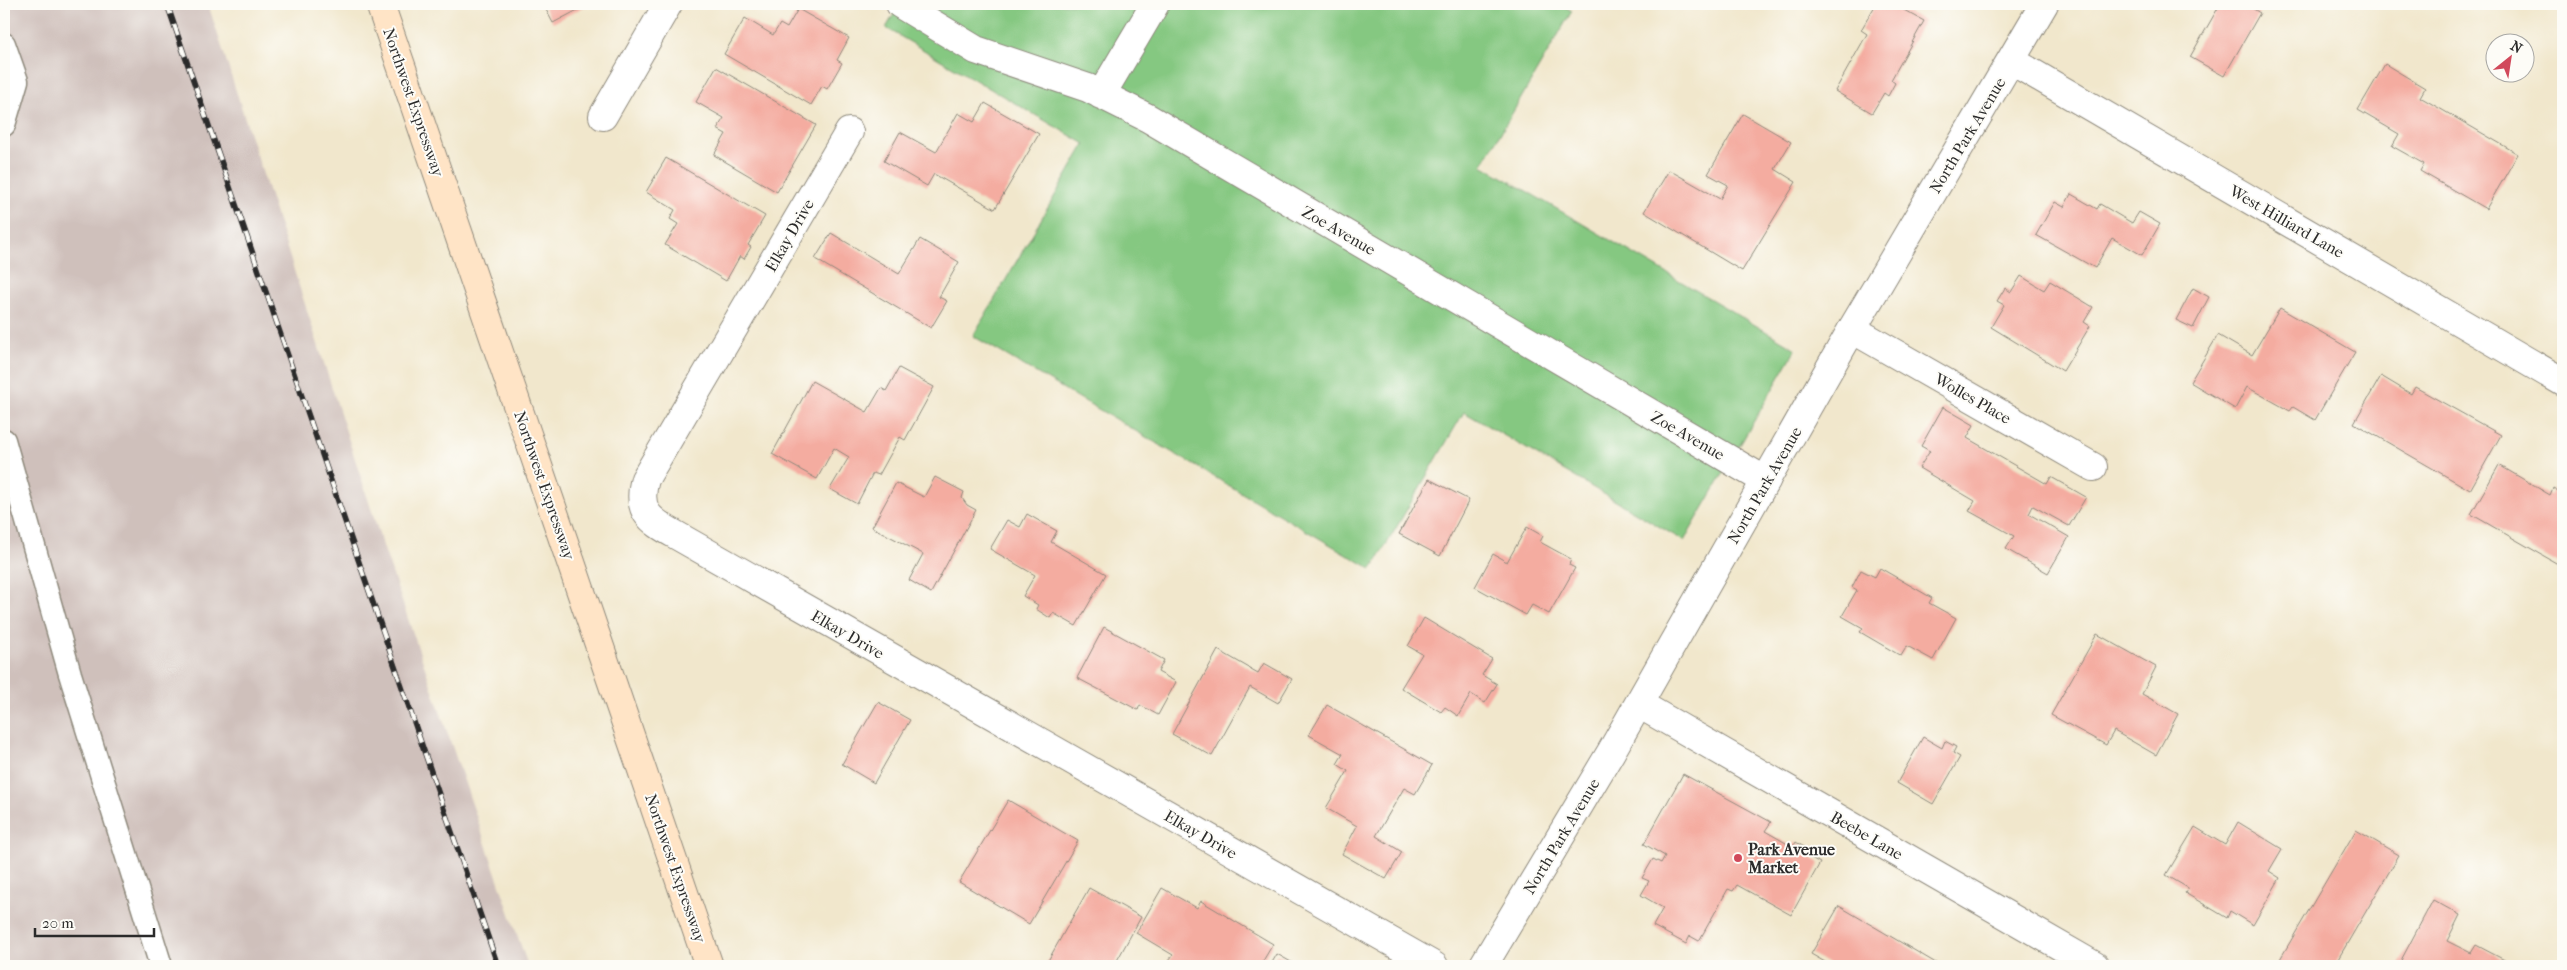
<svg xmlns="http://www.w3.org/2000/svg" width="2567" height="970" viewBox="0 0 2567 970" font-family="'IM FELL French Canon',serif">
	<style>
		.industrial { fill: #cfc0bb }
		.green { fill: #85c881; stroke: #587a56 }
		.building { fill: #f4aca0 }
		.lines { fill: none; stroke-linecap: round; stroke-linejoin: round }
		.service-casing { stroke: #8e897c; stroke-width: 25 }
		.minor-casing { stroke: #8e897c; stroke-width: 30 }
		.tertiary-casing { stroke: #8e897c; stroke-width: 30 }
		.secondary-casing { stroke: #8e897c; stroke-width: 30 }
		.service { stroke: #fff; stroke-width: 22 }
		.minor { stroke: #fff; stroke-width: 28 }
		.tertiary { stroke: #fff; stroke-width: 28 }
		.secondary { stroke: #ffe4c6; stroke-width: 28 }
		.rail-casing { stroke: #2b2b2b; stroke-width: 5.5 }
		.rail { stroke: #fdfcf7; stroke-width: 4; stroke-dasharray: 11; stroke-linecap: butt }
		.poi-dot { fill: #d1495b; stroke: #fdfcf7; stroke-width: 2 }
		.labels { text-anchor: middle; stroke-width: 4; stroke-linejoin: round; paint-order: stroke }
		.street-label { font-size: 16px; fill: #2b2b2b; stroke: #fdfcf7 }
		.poi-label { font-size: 16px; font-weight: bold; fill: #2b2b2b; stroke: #fdfcf7; text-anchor: start }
	</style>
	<rect width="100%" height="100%" fill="#fdfcf7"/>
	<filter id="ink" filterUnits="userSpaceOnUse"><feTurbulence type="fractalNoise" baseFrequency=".02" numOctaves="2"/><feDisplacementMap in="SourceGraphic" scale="10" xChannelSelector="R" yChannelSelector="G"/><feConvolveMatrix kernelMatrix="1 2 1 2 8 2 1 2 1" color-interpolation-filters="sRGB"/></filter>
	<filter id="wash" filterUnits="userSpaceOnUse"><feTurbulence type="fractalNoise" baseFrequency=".0096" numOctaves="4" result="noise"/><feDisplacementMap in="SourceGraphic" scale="20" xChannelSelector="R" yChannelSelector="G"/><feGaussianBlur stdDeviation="1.12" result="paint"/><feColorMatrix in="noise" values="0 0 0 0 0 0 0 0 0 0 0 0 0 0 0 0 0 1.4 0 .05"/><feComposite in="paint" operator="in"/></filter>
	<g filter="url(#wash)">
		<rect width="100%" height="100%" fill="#f1e7cc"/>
		<path class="industrial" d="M4,4h204l177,548 143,414h-524z"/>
		<path class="green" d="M900,4h660l12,7 -90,154 314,184 -112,192 -220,-129 -92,157 -399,-233 112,-192 -199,-116z"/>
		<g id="blocks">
			<path class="building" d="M543,4h46l-36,19z
				M1876,4h17l31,17 -33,59 4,3 -7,13 -4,-3 -12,20 -37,-22 32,-57 -6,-4z
				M2210,4h38l-1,1 13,8 -36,63 -34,-19 28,-49z
				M798,9l51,29 -12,22 5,3 -15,26 -5,-3 -11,19 -87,-51 21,-36 28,17 7,-11 7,4z
				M2385,64l40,24 -5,9 98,57 -32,55 -66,-38 4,-7 -32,-18 7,-12 -41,-24z
				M716,67l100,58 -39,67 -63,-37 12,-21 -9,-5 7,-11 -28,-16z
				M985,103l54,31 -44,75 -61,-35 -7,12 -43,-25 16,-29 36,20 22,-39 16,9z
				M1743,114l48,28 -16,27 21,13 -54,89 -98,-59 25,-42 51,29 8,-14 -20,-11z
				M666,158l99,58 -17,29 3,2 -7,12 -4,-3 -14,25 -61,-36 13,-21 -8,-5 5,-9 -29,-18z
				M2071,194l26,15 3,-5 32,19 7,-11 21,12 -18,31 -30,-17 -17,30 -59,-33 19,-33 9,5z
				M831,233l68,41 21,-35 39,23 -20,35 8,4 -16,27 -116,-69z
				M2021,276l23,14 6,-9 43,26 -9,15 6,4 -27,45 -72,-44 13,-22 -7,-4 8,-13 6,4z
				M2193,288l16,9 -16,31 -17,-8z
				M2280,308l75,44 -40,68 -22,-13 -3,4 -43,-24 -12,22 -45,-27 28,-47 34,20z
				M899,368l35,19 -29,53 -5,-3 -21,38 -6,-2 -16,31 -27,-15 19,-32 -15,-9 -17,31 -45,-25 40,-73 55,31 14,-24 5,3z
				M2381,376l30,18 4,-7 86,48 -31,55 -116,-67z
				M1943,407l31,18 -7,13 80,46 4,-7 35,20 -17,29 -36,-20 -4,8 40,23 -21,36 -42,-24 8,-13 -45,-25 6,-10 -56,-33 11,-17 -9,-5z
				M2499,465l51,30 3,-7 9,5 1,-3v77l-92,-53z
				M935,477l29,15 -2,6 5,7 9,5 -45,83 -22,-13 14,-26 -51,-27 24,-44 28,14z
				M1429,479l40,21 -29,56 -41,-22z
				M1027,514l30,17 -6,11 55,32 -30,52 -23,-13 -3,5 -14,-9 2,-4 -15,-9 12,-21 -45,-26 17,-29 13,7z
				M1527,527l16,9 -3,6 31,17 -2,6 6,3 -26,46 -17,-9 -6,10 -51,-28 18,-33 14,8z
				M1880,568l52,30 -3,5 27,15 -23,42 -26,-14 -6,10 -41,-24 3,-4 -21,-12 15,-26 -5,-3 9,-17 14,7z
				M1424,618l68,41 -10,16 15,9 -12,19 -14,-9 -13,22 -13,-9 -4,5 -40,-24 21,-34 -14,-8z
				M1104,627l60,33 -6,12 18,10 -18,33 -18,-10 -2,5 -61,-32z
				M2097,634l59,33 -14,27 36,20 -22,41 -42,-24 -8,14 -55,-30z
				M1218,650l40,23 6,-10 28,16 -14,24 -28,-16 -38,69 -40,-22z
				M878,702l32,18 -36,63 -32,-19z
				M1327,705l105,60 -17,29 -11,-6 -28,48 26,16 -16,27 -44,-25 15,-28 -31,-18 22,-37 -11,-7 6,-10 -34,-19z
				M1923,737l19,11 3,-7 11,6 -3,6 7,4 -27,47 -36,-21z
				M1683,774l88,48 -6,9 28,16 3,-5 8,5 -3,5 19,11 -29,52 -54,-30 -4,6 -5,-2 -29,52 -9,-5 -4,8 -33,-18 10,-18 -22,-13 8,-14 -7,-3 11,-19 8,4 4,-7 -21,-12z
				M1008,800l70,41 -49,83 -70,-42z
				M2238,822l44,27 -13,22 11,7 -27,47 -23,-14 -3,7 -42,-25 3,-5 -22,-13 29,-48 30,18z
				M2356,830l43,25 -65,111h-58z
				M1089,888l52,29 -27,49h-69z
				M1162,888l35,20 4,-7 72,43 -13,22h-81l-10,-6 4,-5 -37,-22z
				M2433,900l27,15 -13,26 24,12 5,-8 40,21h-118z
				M1839,906l102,60h-109l-21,-12z
				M1277,954l21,12h-28z"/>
		</g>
	</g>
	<g filter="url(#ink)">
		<use href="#blocks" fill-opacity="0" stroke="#8e897c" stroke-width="1"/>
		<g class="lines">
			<defs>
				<path id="service" d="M4,44l13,37 -13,44
					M4,440l66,234 91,292"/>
				<path id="minor" d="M900,4l76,46 112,38 60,30 618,363
					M2012,61l551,321
					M1101,95l54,-91
					M603,116l65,-112
					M849,132l-204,347c-9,32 4,41 31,56l758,431
					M1852,329l241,138
					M1639,704l456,262"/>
				<path id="tertiary" d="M1483,966l128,-214 241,-423 192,-325"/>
				<path id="secondary" d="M380,4l329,962"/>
			</defs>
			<use href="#service" class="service-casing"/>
			<use href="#minor" class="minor-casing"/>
			<use href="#tertiary" class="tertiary-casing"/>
			<use href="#secondary" class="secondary-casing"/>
			<use href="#service" class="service"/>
			<use href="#minor" class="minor"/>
			<use href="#tertiary" class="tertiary"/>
			<use href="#secondary" class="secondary"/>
			<defs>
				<path id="rail" d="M167,4l331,962"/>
			</defs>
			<use href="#rail" class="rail-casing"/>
			<use href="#rail" class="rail"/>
		</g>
	</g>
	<circle class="poi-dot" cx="1738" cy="858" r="5"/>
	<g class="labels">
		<g class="street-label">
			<text transform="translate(414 102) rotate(71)" y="6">Northwest Expressway</text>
			<text transform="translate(1967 135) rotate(-59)" y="6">North Park Avenue</text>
			<text transform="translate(2287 221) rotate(30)" y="6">West Hilliard Lane</text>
			<text transform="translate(1339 230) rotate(30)" y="6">Zoe Avenue</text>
			<text transform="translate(789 235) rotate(-60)" y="6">Elkay Drive</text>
			<text transform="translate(1973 398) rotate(30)" y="6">Wolles Place</text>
			<text transform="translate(1688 435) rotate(30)" y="6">Zoe Avenue</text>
			<text transform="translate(545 485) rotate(71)" y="6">Northwest Expressway</text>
			<text transform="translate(1764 485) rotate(-60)" y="6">North Park Avenue</text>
			<text transform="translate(848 634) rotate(30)" y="6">Elkay Drive</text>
			<text transform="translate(1201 834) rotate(30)" y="6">Elkay Drive</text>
			<text transform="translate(1867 835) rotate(30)" y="6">Beebe Lane</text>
			<text transform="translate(1561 836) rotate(-59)" y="6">North Park Avenue</text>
			<text transform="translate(676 868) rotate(71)" y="6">Northwest Expressway</text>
		</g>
		<g class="poi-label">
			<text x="1748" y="855">Park Avenue<tspan x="1748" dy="18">Market</tspan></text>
		</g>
	</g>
	<rect width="2567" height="970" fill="none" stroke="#fdfcf7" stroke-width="20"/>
	<g transform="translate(2510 58) rotate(30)"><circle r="24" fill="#fdfcf7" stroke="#a9a8a5"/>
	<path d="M0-4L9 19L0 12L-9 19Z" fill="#d1495b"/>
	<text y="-8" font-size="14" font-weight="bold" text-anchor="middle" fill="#2b2b2b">N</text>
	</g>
	<path d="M35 928v8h119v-8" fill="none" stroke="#2b2b2b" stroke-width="2.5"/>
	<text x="42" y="928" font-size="15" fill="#2b2b2b" stroke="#fdfcf7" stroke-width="4" paint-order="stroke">20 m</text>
</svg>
